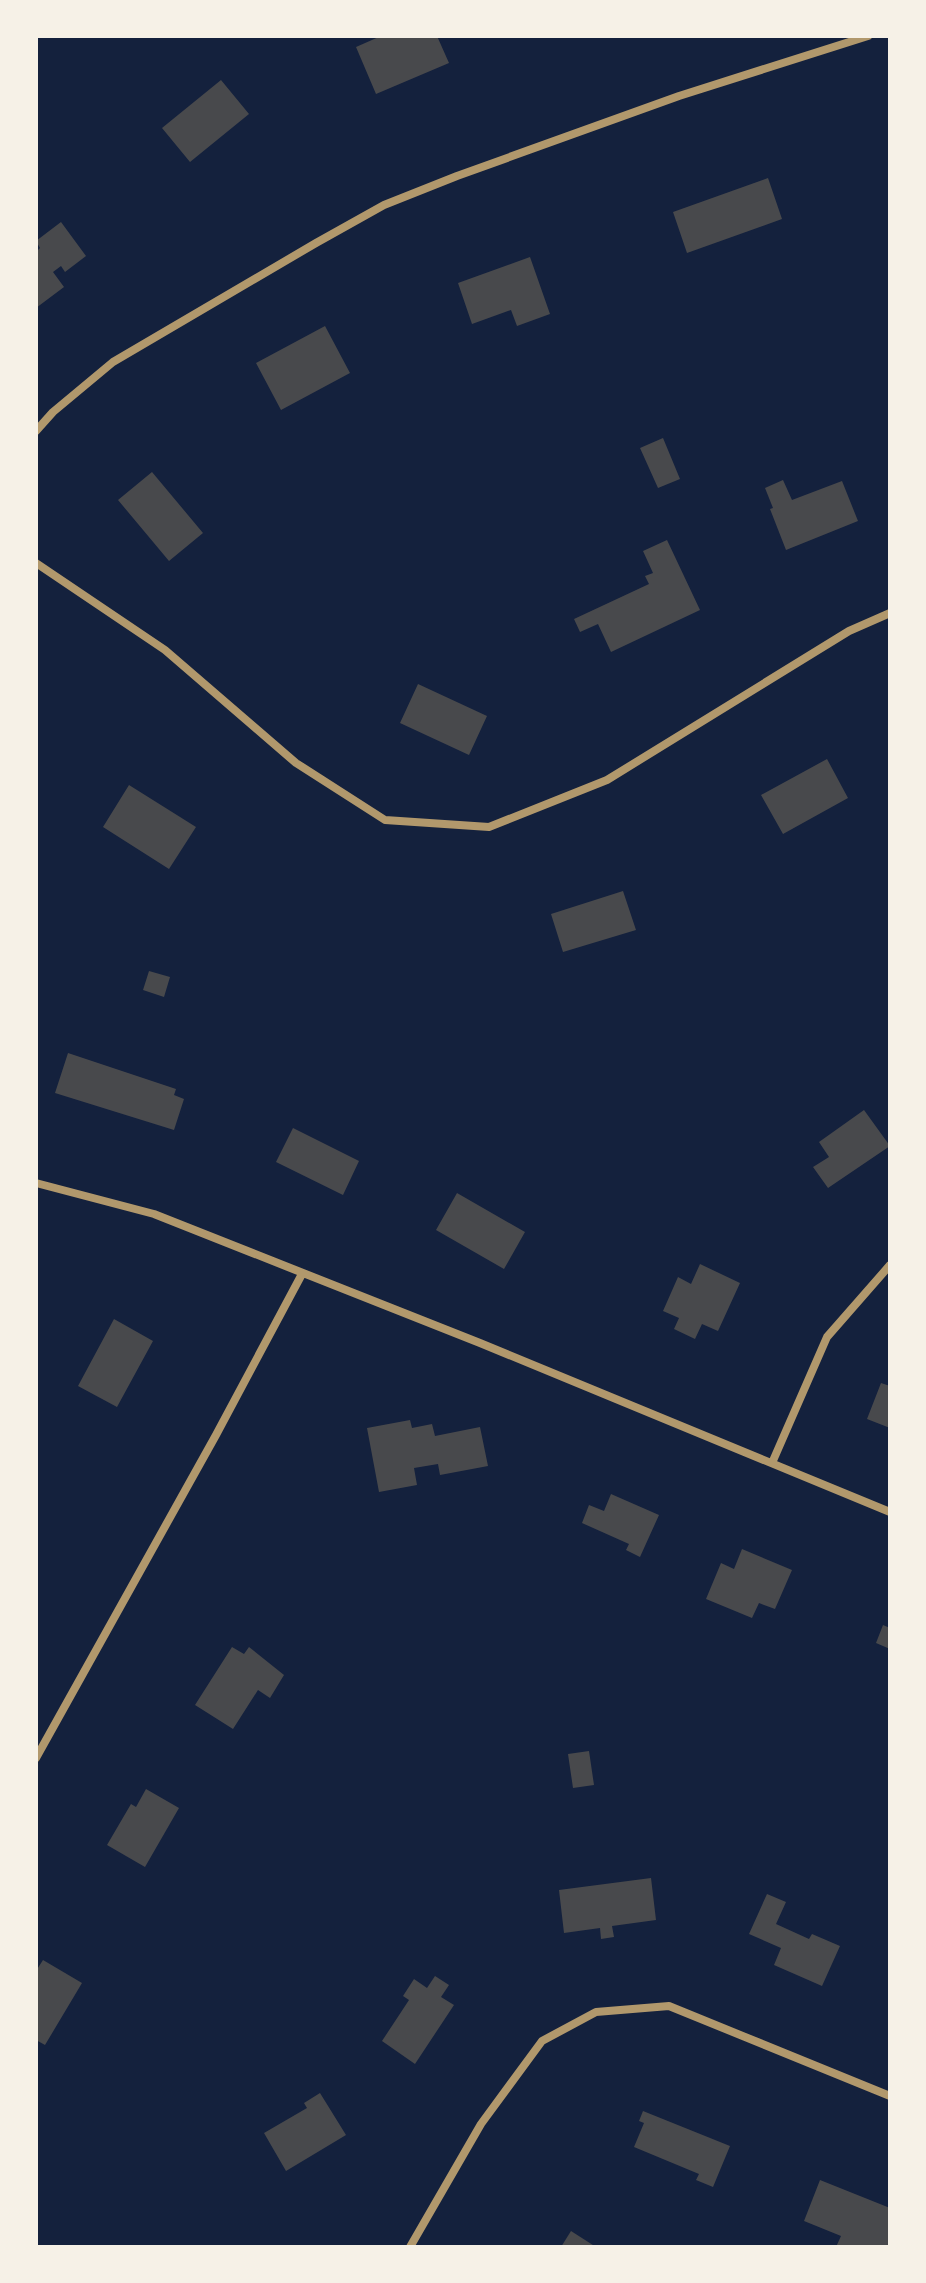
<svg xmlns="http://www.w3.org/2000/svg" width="926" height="2283" viewBox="0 0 926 2283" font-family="Inter,sans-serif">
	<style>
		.building { fill: #48494c }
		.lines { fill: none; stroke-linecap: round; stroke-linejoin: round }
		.minor { stroke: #b1986c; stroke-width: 8 }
	</style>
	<rect width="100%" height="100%" fill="#14213d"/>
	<path class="building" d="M381,36h56l12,27 -73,31 -20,-47z
		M221,80l28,34 -59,48 -28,-34z
		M768,178l14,41 -95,34 -14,-41z
		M61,222l25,34 -21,16 -4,-6 -8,6 11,15 -28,21v-56l4,-4 -4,-7z
		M530,257l20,57 -33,12 -6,-16 -39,14 -14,-41z
		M325,326l25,47 -69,37 -25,-47z
		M663,438l17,41 -22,9 -18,-40z
		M152,472l51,61 -34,28 -51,-61z
		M783,480l9,20 50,-19 16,40 -72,29 -16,-41 3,-1 -8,-20z
		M667,540l33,70 -89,42 -13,-28 -18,8 -6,-13 75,-35 -4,-8 8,-3 -10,-22z
		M418,684l69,32 -18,39 -69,-32z
		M827,759l21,39 -65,36 -22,-39z
		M129,785l67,42 -27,42 -66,-42z
		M623,891l13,39 -73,22 -12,-38z
		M149,971l21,6 -6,20 -21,-7z
		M68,1053l108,36 -2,6 10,4 -10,31 -119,-37z
		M864,1110l26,36 -62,42 -15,-21 16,-10 -10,-15z
		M293,1128l66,33 -16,34 -67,-33z
		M457,1193l68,39 -21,37 -68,-39z
		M700,1264l40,19 -22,48 -16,-7 -7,15 -21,-10 5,-11 -16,-7 15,-34 13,7z
		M114,1319l39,22 -36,66 -39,-21z
		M881,1383l9,3v42l-23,-9z
		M410,1420l2,8 20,-4 3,12 45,-9 8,39 -48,9 -2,-11 -24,4 3,17 -38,7 -12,-64z
		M611,1494l48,21 -19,42 -14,-7 3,-6 -47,-21 7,-18 15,6z
		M742,1549l50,21 -17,39 -16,-6 -7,15 -46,-19 15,-36 13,6z
		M883,1625l7,3v21l-14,-6z
		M232,1647l12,7 5,-7 35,28 -14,23 -12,-8 -25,39 -38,-24z
		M589,1751l5,34 -21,3 -5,-34z
		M146,1789l33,19 -34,59 -38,-22 24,-41 5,3z
		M651,1878l5,42 -44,6 2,11 -13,2 -1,-11 -36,5 -5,-43z
		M767,1894l19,8 -10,22 33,15 3,-5 28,12 -18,40 -48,-21 7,-17 -32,-14z
		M43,1960l39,23 -37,62 -9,-5v-69z
		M435,1976l14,9 -8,12 13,8 -39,59 -33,-23 27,-41 -6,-4 11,-17 13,9z
		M320,2093l26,42 -60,36 -22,-38 43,-25 -3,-5z
		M643,2111l87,35 -17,41 -17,-7 3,-6 -65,-27 10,-24 -5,-2z
		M820,2180l70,28v39h-54l5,-11 -37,-15z
		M571,2231l25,16h-35z"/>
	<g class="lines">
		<path class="minor" d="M36,431l17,-19 60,-50 203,-119 68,-38 73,-29 222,-80 189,-60
			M36,563l129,87 131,113 89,57 104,7 118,-47 242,-149 41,-18
			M36,1183l118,31 326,129 410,169
			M772,1463l55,-126 63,-72
			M36,1758l180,-323 86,-161
			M410,2247l71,-123 61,-83 54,-29 73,-6 221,90"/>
	</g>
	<rect width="926" height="2283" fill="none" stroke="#f6f1e7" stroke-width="76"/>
</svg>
